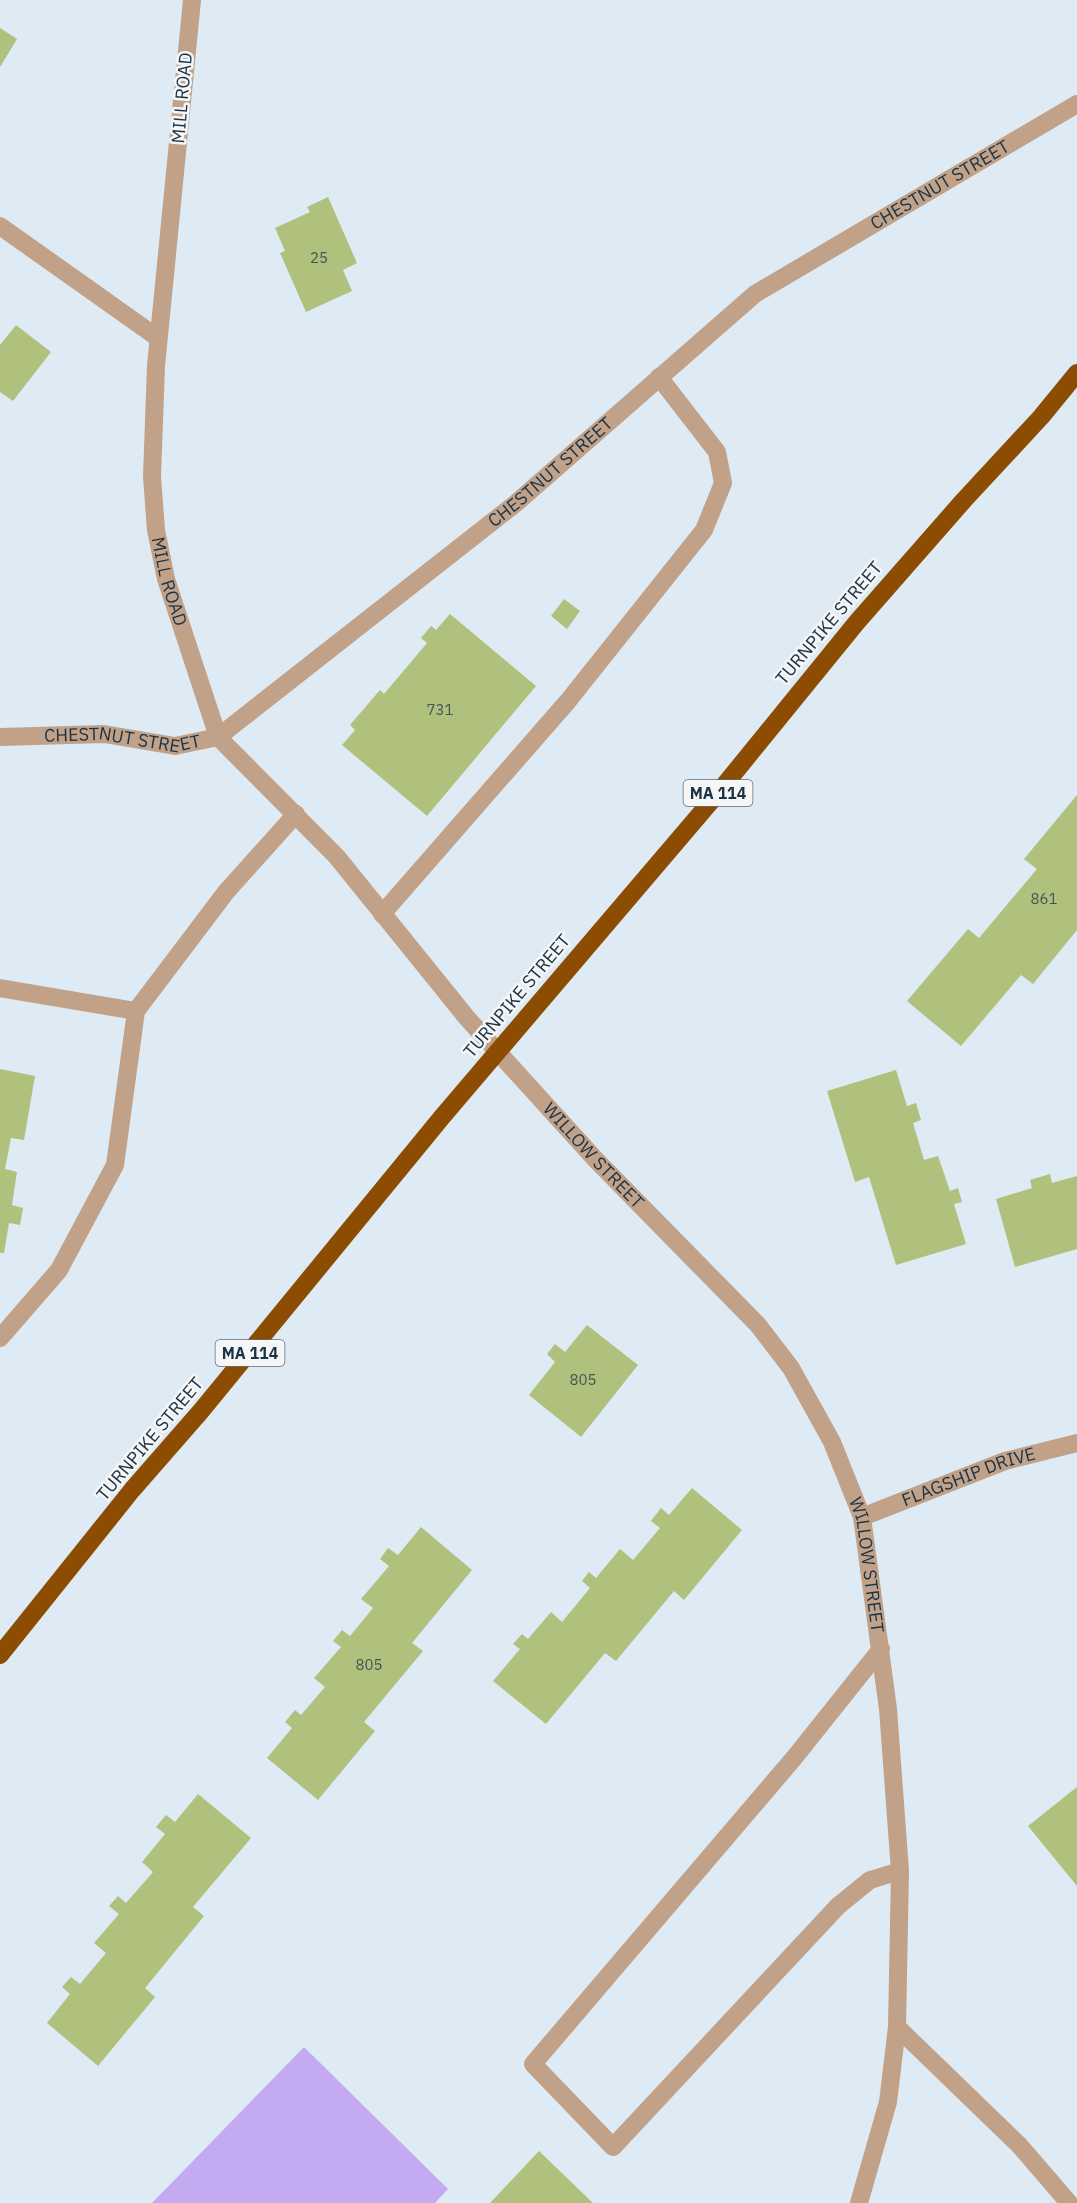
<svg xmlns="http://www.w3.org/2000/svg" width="1077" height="2203" viewBox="0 0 1077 2203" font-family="'IBM Plex Sans',sans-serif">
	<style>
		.green { fill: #c3aaf1 }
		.building { fill: #b0c17d }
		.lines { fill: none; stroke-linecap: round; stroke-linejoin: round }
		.lane { stroke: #c1a188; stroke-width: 18 }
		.street { stroke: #c1a188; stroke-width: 18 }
		.highway { stroke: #8c4d02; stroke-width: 18 }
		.labels { text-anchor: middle; stroke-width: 5; stroke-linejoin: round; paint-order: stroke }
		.number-label { font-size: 15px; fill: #405754 }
		.shield { fill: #f6f6f6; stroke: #5c6e7c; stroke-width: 1.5 }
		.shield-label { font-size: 16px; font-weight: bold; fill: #1a3447 }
		.street-label { font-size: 18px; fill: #1a3447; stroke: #f6f6f6 }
	</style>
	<rect width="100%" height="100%" fill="#deebf4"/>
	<path class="green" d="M304,2047l144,142 -13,14h-283z"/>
	<path class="building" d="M0,28l17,11 -17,28z
		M328,197l29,66 -14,7 9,21 -46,21 -26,-59 5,-2 -10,-23 35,-16 -3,-5z
		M16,325l35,27 -38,49 -13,-9v-47z
		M564,599l16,12 -13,18 -16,-13z
		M450,614l86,72 -109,130 -85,-71 13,-15 -5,-5 30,-35 4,4 43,-51 -6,-5 10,-12 5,4z
		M1077,795v135l-44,54 -12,-9 -60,71 -54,-45 61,-72 11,9 58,-69 -13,-10z
		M0,1069l35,7 -11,64 -13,-2 -6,31 12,3 -5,33 11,3 -3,17 -11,-2 -5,30h-4z
		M896,1070l11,36 9,-3 5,17 -8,3 11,37 14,-4 12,35 8,-3 4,14 -8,2 12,40 -70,21 -27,-88 -14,5 -28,-91z
		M1050,1174l2,9 25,-7v73l-62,18 -19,-68 36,-11 -2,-8z
		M587,1325l51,40 -57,72 -52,-42 26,-33 -8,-8 8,-10 10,8z
		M692,1488l50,42 -58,70 -10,-9 -58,70 -11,-8 -59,71 -53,-43 27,-32 -7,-5 9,-10 6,5 23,-27 11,10 28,-34 -8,-7 7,-9 7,6 24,-29 13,11 27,-32 -9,-7 10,-13 8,7z
		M421,1527l51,43 -60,73 11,8 -59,71 11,9 -57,69 -51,-42 25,-30 -7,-6 10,-12 6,5 24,-28 -11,-9 27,-31 -8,-6 9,-11 8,6 23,-28 -12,-9 28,-33 -9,-7 8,-11 10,7z
		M1077,1787v99l-49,-60z
		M198,1794l53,44 -58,69 11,9 -59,72 10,9 -57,69 -51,-43 23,-29 -8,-7 9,-10 9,7 26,-31 -12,-10 25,-29 -10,-8 9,-10 8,7 27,-31 -11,-10 23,-28 -9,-7 10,-12 9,7z
		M539,2151l54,52h-103z"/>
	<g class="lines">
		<path class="lane" d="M0,226l158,112
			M382,914l186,-213 136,-171 19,-47 -6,-31 -58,-75
			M0,988l136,23
			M0,1338l59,-68 56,-105 21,-154 90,-119 70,-78
			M881,1649l-87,109 -261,306 80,83 225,-241 32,-26 30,-9
			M897,2027l122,118 50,58"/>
		<g class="street">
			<path id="s1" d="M192,0l-36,366 -4,111 4,53 10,49 52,158 119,120 130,161 129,142 162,165 33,43 41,74 30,75 26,192 12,162 -3,156 -9,75 -29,101"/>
			<path id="s2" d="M0,737l104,-3 71,12 43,-9 297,-233 240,-210 322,-190"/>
			<path id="s3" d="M862,1517l143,-56 72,-18"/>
		</g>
		<path class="highway" d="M0,1655l132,-165 69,-79 241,-294 271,-318 144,-177 107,-122 77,-83 36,-44"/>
	</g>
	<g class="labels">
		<g class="number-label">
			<text x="319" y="263">25</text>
			<text x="440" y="715">731</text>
			<text x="1044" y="904">861</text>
			<text x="583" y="1385">805</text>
			<text x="369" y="1670">805</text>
		</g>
		<g class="shield">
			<rect x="683.5" y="780" width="69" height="26" rx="4.5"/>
			<rect x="215.5" y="1340" width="69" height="26" rx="4.5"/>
		</g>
		<g class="shield-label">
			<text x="718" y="799">MA 114</text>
			<text x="250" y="1359">MA 114</text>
		</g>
		<g class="street-label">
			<text transform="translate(182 98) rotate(-85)" y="6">MILL ROAD</text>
			<text dy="6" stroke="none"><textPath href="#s2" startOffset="1131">CHESTNUT STREET</textPath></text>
			<text dy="6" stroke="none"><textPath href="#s2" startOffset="645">CHESTNUT STREET</textPath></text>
			<text dy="6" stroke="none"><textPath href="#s1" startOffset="585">MILL ROAD</textPath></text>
			<text transform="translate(829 623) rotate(-50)" y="6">TURNPIKE STREET</text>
			<text dy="6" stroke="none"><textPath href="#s2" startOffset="123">CHESTNUT STREET</textPath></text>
			<text transform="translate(517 996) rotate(-50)" y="6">TURNPIKE STREET</text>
			<text dy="6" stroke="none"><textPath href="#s1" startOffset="1311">WILLOW STREET</textPath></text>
			<text transform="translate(150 1439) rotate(-50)" y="6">TURNPIKE STREET</text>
			<text dy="6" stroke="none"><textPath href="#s3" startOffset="114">FLAGSHIP DRIVE</textPath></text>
			<text dy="6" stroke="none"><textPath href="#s1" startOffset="1815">WILLOW STREET</textPath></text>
		</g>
	</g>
</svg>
